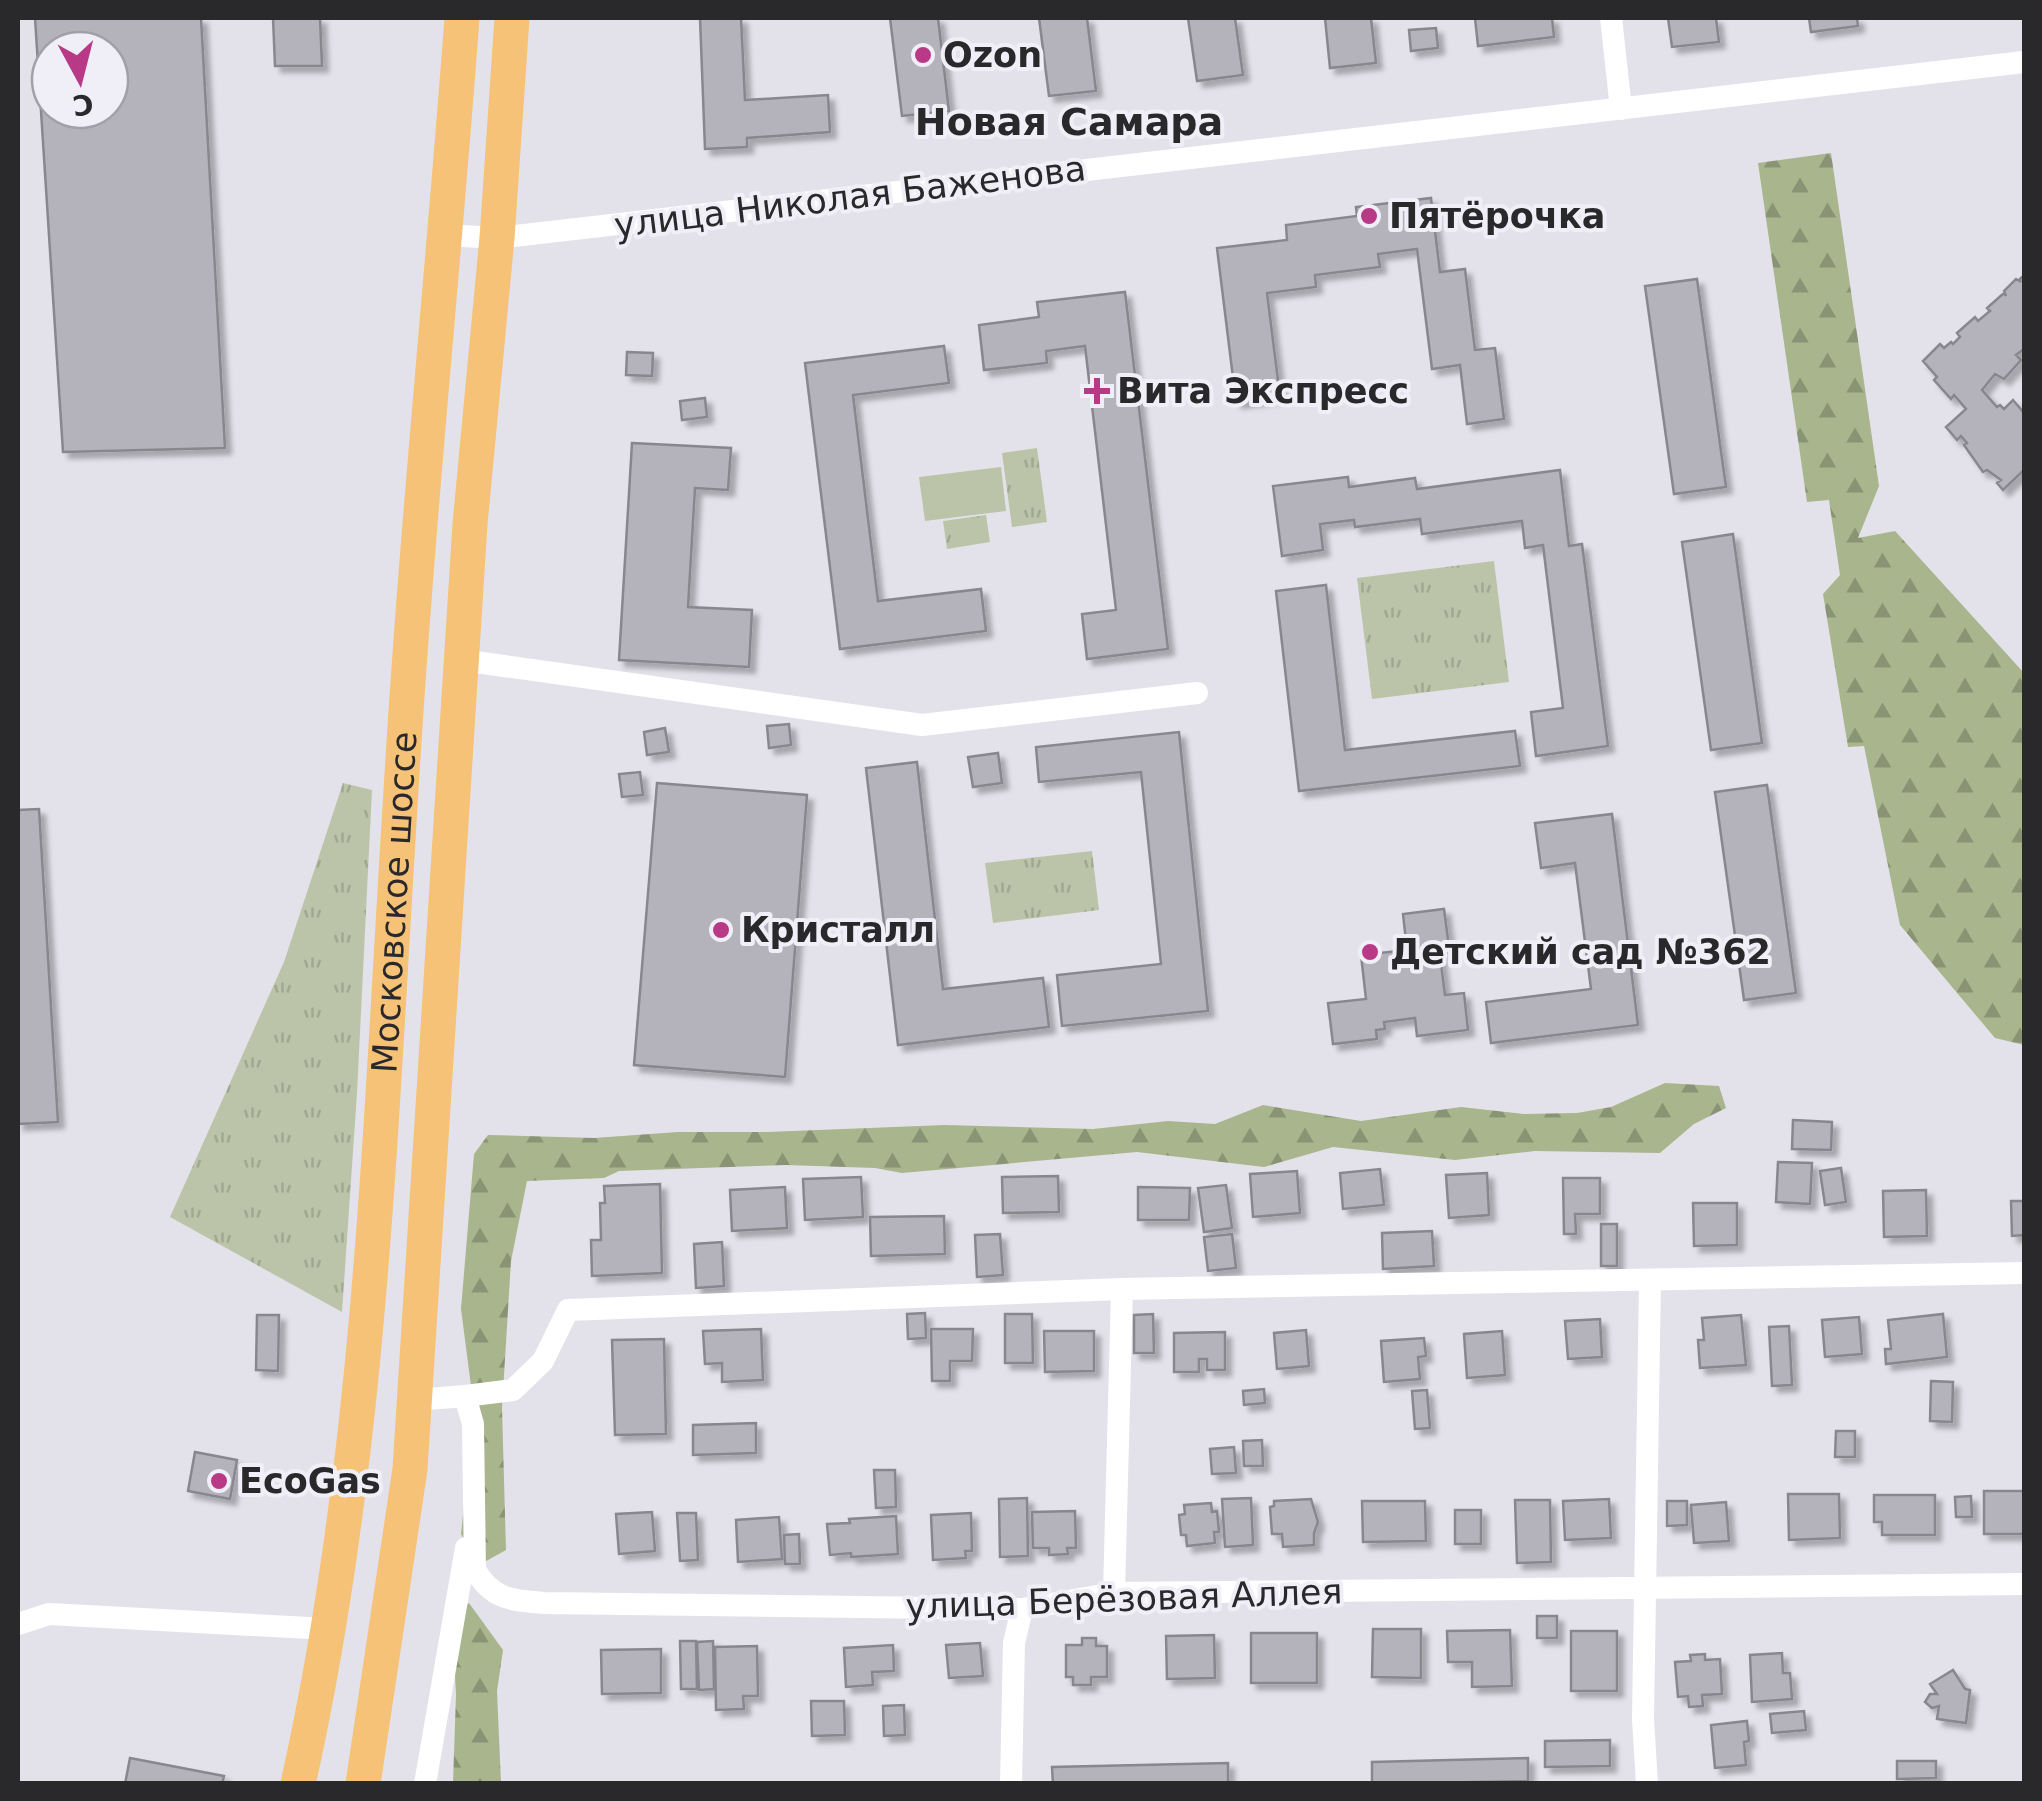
<svg xmlns="http://www.w3.org/2000/svg" width="2042" height="1801" viewBox="0 0 2042 1801" font-family="'DejaVu Sans',sans-serif">
	<style>
		.grass { fill: url(#grass-tufts) }
		.forest { fill: url(#forest-firs) }
		.pitch { fill: #bbc4a8 }
		.building { fill: #b4b3bb; stroke: #88878e; stroke-width: 2.5; fill-rule: evenodd; filter: url(#shadow) }
		.lines { fill: none; stroke-linecap: round; stroke-linejoin: round }
		.street { stroke: #fff; stroke-width: 22 }
		.primary { stroke: #f5c277; stroke-width: 35 }
		.poi-dot { fill: #b83986; stroke: #f0eff7; stroke-width: 4 }
		.labels { text-anchor: middle; stroke-width: 8; stroke-linejoin: round; paint-order: stroke }
		.poi-label { font-size: 35px; font-weight: bold; fill: #29292c; stroke: #f0eff7; text-anchor: start }
		.street-label { font-size: 35px; fill: #29292c; stroke: #f0eff7 }
		.neighbourhood-label { font-size: 38px; font-weight: bold; fill: #29292c; stroke: #f0eff7 }
	</style>
	<defs>
		<pattern id="grass-tufts" width="24" height="20" patternUnits="userSpaceOnUse" patternTransform="scale(2.5)"><rect width="24" height="20" fill="#bbc4a8"/><path d="M3 7l-1-3M5 7V3M7 7l1-3M15 17l-1-3M17 17v-4M19 17l1-3" fill="none" stroke="#a1a891"/></pattern>
		<pattern id="forest-firs" width="22" height="20" patternUnits="userSpaceOnUse" patternTransform="scale(2.5)"><rect width="22" height="20" fill="#a9b58d"/><path d="M5 1l3.5 6h-7zM16 11l3.5 6h-7z" fill="#8a9373"/></pattern>
		<filter id="shadow"><feDropShadow dx="6" dy="6" stdDeviation="2.5" flood-color="#0004"/></filter>
	</defs>
	<rect width="100%" height="100%" fill="#e3e2ea"/>
	<path class="grass" d="M1037,448l10,74 -35,5 -10,-74z
		M986,515l4,27 -43,7 -4,-28z
		M1494,561l15,121 -137,17 -15,-121z
		M343,783l29,7 -15,303 -15,219 -172,-95 114,-255z
		M1092,851l7,59 -106,13 -8,-60z"/>
	<path class="forest" d="M1831,153l48,333 -21,52 37,-7 129,142v372l-29,-7 -95,-113 -36,-179 -16,1 -25,-153 17,-19 -11,-75 -22,2 -49,-339z
		M1665,1083l54,3 7,22 -32,16 -34,29 -125,-2 -80,9 -122,-13 -69,20 -127,-15 -235,21 -27,-5 -89,-3 -167,6 -15,7 -77,3 -16,80 -9,147 4,142 -27,15 -18,-31 13,-125 -13,-100 13,-155 14,-19 106,3 84,-6h89l178,-7 148,4 75,-8 47,3 48,-19 98,16 100,-14 63,7 53,-1 34,-6z
		M469,1603l34,47 -6,41 4,92h-48l3,-88 -4,-79z"/>
	<path class="pitch" d="M1001,467l5,44 -81,10 -6,-44z"/>
	<path class="building" d="M35,18h166l24,430 -162,4zM50,50h60v60h-60z
		M273,18h47l2,48h-47z
		M700,18h41l4,82 83,-5 2,37 -83,6v9l-42,2z
		M890,18h48l11,93 -47,5z
		M1039,18h48l9,73 -47,5z
		M1188,18h47l8,57 -46,6z
		M1325,18h46l5,45 -46,5z
		M1475,18h77l2,19 -76,9z
		M1668,18h48l3,24 -47,5z
		M1809,18h48l1,8 -47,6z
		M1436,28l2,20 -27,3 -2,-21z
		M1431,198l9,74 25,-3 10,81 20,-2 9,71 -37,5 -7,-59 -28,4 -15,-120 -39,5 2,13 -65,8 1,12 -49,6 13,103 -44,6 -19,-154 70,-8 -1,-15 71,-9 -1,-9z
		M2024,275v74l-8,6 5,5 -17,19 -9,-5 -13,16 15,17 3,-2 4,4 9,-9 11,13v57l-21,20 -6,-7 4,-3 -14,-10 -4,2 -19,-27 3,-2 -6,-7 -4,4 -11,-13 20,-18 -12,-14 -3,4 -17,-19 3,-3 -14,-16 17,-17 4,4 7,-6 2,2 7,-7 -3,-4 18,-16 3,4 12,-10 -3,-3 17,-15 2,3 -2,-5 12,-12 5,3 -2,-2z
		M1697,279l29,208 -52,7 -29,-208z
		M1125,292l43,357 -81,10 -5,-45 34,-4 -31,-264 -39,5 1,12 -63,7 -5,-45 60,-8 -2,-15z
		M944,346l5,37 -96,12 25,206 103,-12 5,42 -146,18 -35,-286z
		M627,352l26,1 -1,23 -26,-1z
		M705,398l2,19 -25,3 -2,-19z
		M632,443l99,5 -3,42 -33,-2 -7,119 64,3 -3,57 -130,-7z
		M1560,470l9,76 13,-2 26,202 -72,10 -5,-44 32,-4 -20,-163 -18,3 -3,-27 -100,13 -2,-15 -65,8 -1,-7 -34,4 3,26 -41,6 -9,-70 75,-9 1,10 66,-9 2,11z
		M1733,534l29,209 -51,7 -29,-208z
		M1326,585l19,165 170,-19 5,35 -221,25 -23,-200z
		M789,724l2,21 -22,3 -2,-22z
		M665,728l4,24 -22,3 -3,-23z
		M1179,732l29,279 -146,15 -5,-51 104,-11 -20,-192 -102,10 -3,-35z
		M998,753l4,30 -29,4 -5,-30z
		M917,762l26,227 100,-11 6,49 -151,18 -32,-277z
		M640,772l3,23 -21,2 -3,-23z
		M657,783l150,12 -22,282 -151,-12z
		M1767,785l29,208 -52,7 -29,-208z
		M39,809l19,313 -40,2v-314z
		M1612,814l26,211 -147,18 -5,-41 105,-13 -16,-126 -34,5 -6,-45z
		M1444,909l5,38 -10,1 6,47 19,-2 4,37 -51,6 -2,-18 -31,4 1,7 -9,1 1,9 -44,5 -5,-41 38,-4 -5,-44 46,-5 -4,-36z
		M1793,1120l39,2 -1,28 -39,-1z
		M1778,1162l34,1 -2,41 -34,-2z
		M1841,1168l5,34 -21,3 -5,-34z
		M1380,1169l4,36 -41,4 -3,-36z
		M1297,1171l3,42 -47,4 -3,-43z
		M1487,1173l2,42 -40,3 -3,-43z
		M1058,1176l1,36 -56,1 -1,-36z
		M861,1177l2,40 -58,3 -2,-41z
		M1563,1178h37v36h-25l1,20h-12z
		M660,1184l2,89 -70,3 -1,-36h10l-1,-37h5l-1,-17z
		M1226,1185l6,43 -28,4 -6,-44z
		M785,1187l2,41 -55,3 -2,-41z
		M1138,1187l52,1 -1,32h-51z
		M1926,1190l1,46 -43,1 -1,-46z
		M2011,1201h13v34l-12,1z
		M1693,1203h44v42l-43,1z
		M944,1216l1,38 -74,2 -1,-39z
		M1601,1224h16v42h-16z
		M1432,1231l2,35 -51,3 -1,-36z
		M1000,1234l3,41 -26,2 -2,-42z
		M1232,1234l4,34 -28,3 -4,-34z
		M722,1242l2,44 -28,2 -2,-44z
		M925,1313l1,25 -18,1 -1,-25z
		M1005,1314h27l1,49h-28z
		M1153,1314l1,39h-20v-38z
		M1943,1314l4,43 -61,7 -1,-15h6l-3,-29z
		M257,1315h22l-1,56 -22,-1z
		M1741,1315l5,50 -46,3 -2,-28h6l-2,-22z
		M1859,1317l3,37 -37,3 -3,-37z
		M1600,1319l2,38 -34,2 -3,-38z
		M1789,1326l3,59 -20,1 -3,-59z
		M761,1329l2,51 -41,2v-19l-17,1 -2,-33z
		M931,1329h42l-1,32h-22v20h-18z
		M1306,1330l3,36 -32,3 -3,-36z
		M1044,1331h50v40l-49,1z
		M1502,1331l3,44 -38,3 -3,-44z
		M1225,1332v38h-18v-11h-8v13h-25v-39z
		M1424,1338l2,18 -8,1 2,22 -36,3 -3,-41z
		M664,1339l2,95 -51,1 -3,-95z
		M1931,1381l22,1 -1,40 -22,-1z
		M1264,1389l1,14 -21,2 -1,-14z
		M1427,1390l3,38 -15,1 -3,-38z
		M756,1423v30l-63,2v-30z
		M1836,1431h19v26h-20z
		M1262,1440l1,26h-19l-1,-25z
		M1234,1447l2,26 -24,1 -2,-25z
		M195,1452l42,8 -7,39 -42,-8z
		M874,1470h21l1,37 -20,1z
		M1984,1491h40v43h-40z
		M1788,1494h51l1,44 -51,2z
		M1874,1495h61v40h-53v-13h-8z
		M1971,1496l1,21h-16l-1,-20z
		M1027,1498l1,58 -28,1 -1,-58z
		M1251,1498l2,47 -28,2 -3,-48z
		M1311,1499l7,23 -4,11v12l-31,2 -1,-13h-10l-2,-27 4,-1v-5z
		M1609,1499l2,39 -46,2 -2,-39z
		M1515,1500h35l1,62 -34,1z
		M1362,1501h63l1,40 -63,1z
		M1667,1501h20v24l-20,1z
		M1726,1502l3,39 -35,2 -3,-38z
		M1211,1503l1,9 5,-1 2,21h-5l1,11 -28,3 -1,-11h-5l-2,-20 6,-1 -1,-9z
		M1455,1510h26v34h-26z
		M1075,1511l1,37h-9l1,6 -19,1v-7h-16l-1,-36z
		M652,1512l3,39 -36,3 -3,-40z
		M677,1513h19l2,47 -18,1z
		M971,1513l1,38h-7l1,7 -33,2 -2,-45z
		M896,1516l2,38 -47,3v-4l-21,2 -3,-31 23,-1 -1,-4z
		M779,1517l3,42 -44,3 -2,-42z
		M799,1534l1,30h-15l-1,-29z
		M1537,1616h20v22h-20z
		M1373,1629h48v49l-49,-1z
		M1510,1630l2,56 -40,1v-25h-24l-1,-31z
		M1571,1631h46v60h-46z
		M1251,1633h66v50h-66z
		M1214,1635l1,43 -48,1 -1,-43z
		M1082,1638h14v8h11v31h-16v8h-18v-8h-7v-32h16z
		M680,1641h16l1,48h-16z
		M713,1641l1,48 -15,1 -2,-48z
		M980,1643l3,33 -34,2 -3,-33z
		M893,1645l1,26 -22,1 1,13 -27,2 -2,-39z
		M757,1646l1,50h-15l1,13 -28,1 -1,-63z
		M661,1649v44l-59,1 -1,-44z
		M1782,1653l1,20h7l2,26 -40,3 -2,-47z
		M1705,1654v6l15,-1 2,35 -20,1 1,11 -14,1 -1,-11 -10,1 -3,-35 16,-1 -1,-6z
		M1953,1670l12,19 5,1 -4,33 -29,-4 2,-13 -7,2 -7,-6 5,-8h7l-7,-10z
		M811,1701h33l1,34 -33,1z
		M904,1705l1,30 -21,1 -1,-30z
		M1804,1711l2,19 -34,3 -2,-19z
		M1747,1721l2,20 -5,1 2,23 -31,3 -4,-43z
		M1610,1740v26l-65,1v-26z
		M130,1758l94,18 -2,8h-97z
		M1528,1758v23l-156,3v-22z
		M1897,1761h39v17l-39,1z
		M1228,1763v21h-175l-1,-17z"/>
	<g class="lines">
		<path class="street" d="M1611,18l10,91
			M446,235l51,3 1527,-176
			M462,660l460,65 275,-32
			M465,1396l48,-6 30,-29 25,-51 554,-21 902,-16
			M415,1400l50,-4 8,28 2,146c18,30 36,30 69,33l478,6 92,-16 910,-9
			M1114,1593l8,-304
			M18,1624l31,-10 279,15
			M425,1784l41,-236
			M1011,1784l3,-141 8,-34
			M1647,1784l-4,-65 7,-439"/>
		<g class="primary">
			<path id="s1" d="M298,1784c73,-326 82,-661 103,-993 15,-258 42,-516 61,-773"/>
			<path d="M363,1784l47,-315 60,-945 27,-286 15,-220"/>
		</g>
	</g>
	<g class="poi-dot">
		<circle cx="923" cy="55" r="10"/>
		<circle cx="1369" cy="216" r="10"/>
		<path d="M1092 376h10v10h10v10h-10v10h-10v-10h-10v-10h10z"/>
		<circle cx="721" cy="930" r="10"/>
		<circle cx="1370" cy="952" r="10"/>
		<circle cx="219" cy="1481" r="10"/>
	</g>
	<g class="labels">
		<g class="poi-label">
			<text x="943" y="67">Ozon</text>
			<text x="1389" y="228">Пятёрочка</text>
			<text x="1117" y="403">Вита Экспресс</text>
			<text x="741" y="942">Кристалл</text>
			<text x="1390" y="964">Детский сад №362</text>
			<text x="239" y="1493">EcoGas</text>
		</g>
		<g class="street-label">
			<text transform="translate(850 197) rotate(-7)" y="12">улица Николая Баженова</text>
			<text dy="12" stroke="none"><textPath href="#s1" startOffset="888">Московское шоссе</textPath></text>
			<text transform="translate(1124 1599) rotate(-2)" y="12">улица Берёзовая Аллея</text>
		</g>
		<g class="neighbourhood-label">
			<text x="1069" y="135">Новая Самара</text>
		</g>
	</g>
	<rect width="2042" height="1801" fill="none" stroke="#29292c" stroke-width="40"/>
	<g transform="translate(80 80) rotate(173)"><circle r="48" fill="#f0eff7" stroke="#a0a0a6" stroke-width="2.5"/>
	<path d="M0-8L18 38L0 25L-18 38Z" fill="#b83986"/>
	<text y="-15" font-size="28" font-weight="bold" text-anchor="middle" fill="#29292c">С</text>
	</g>
</svg>
